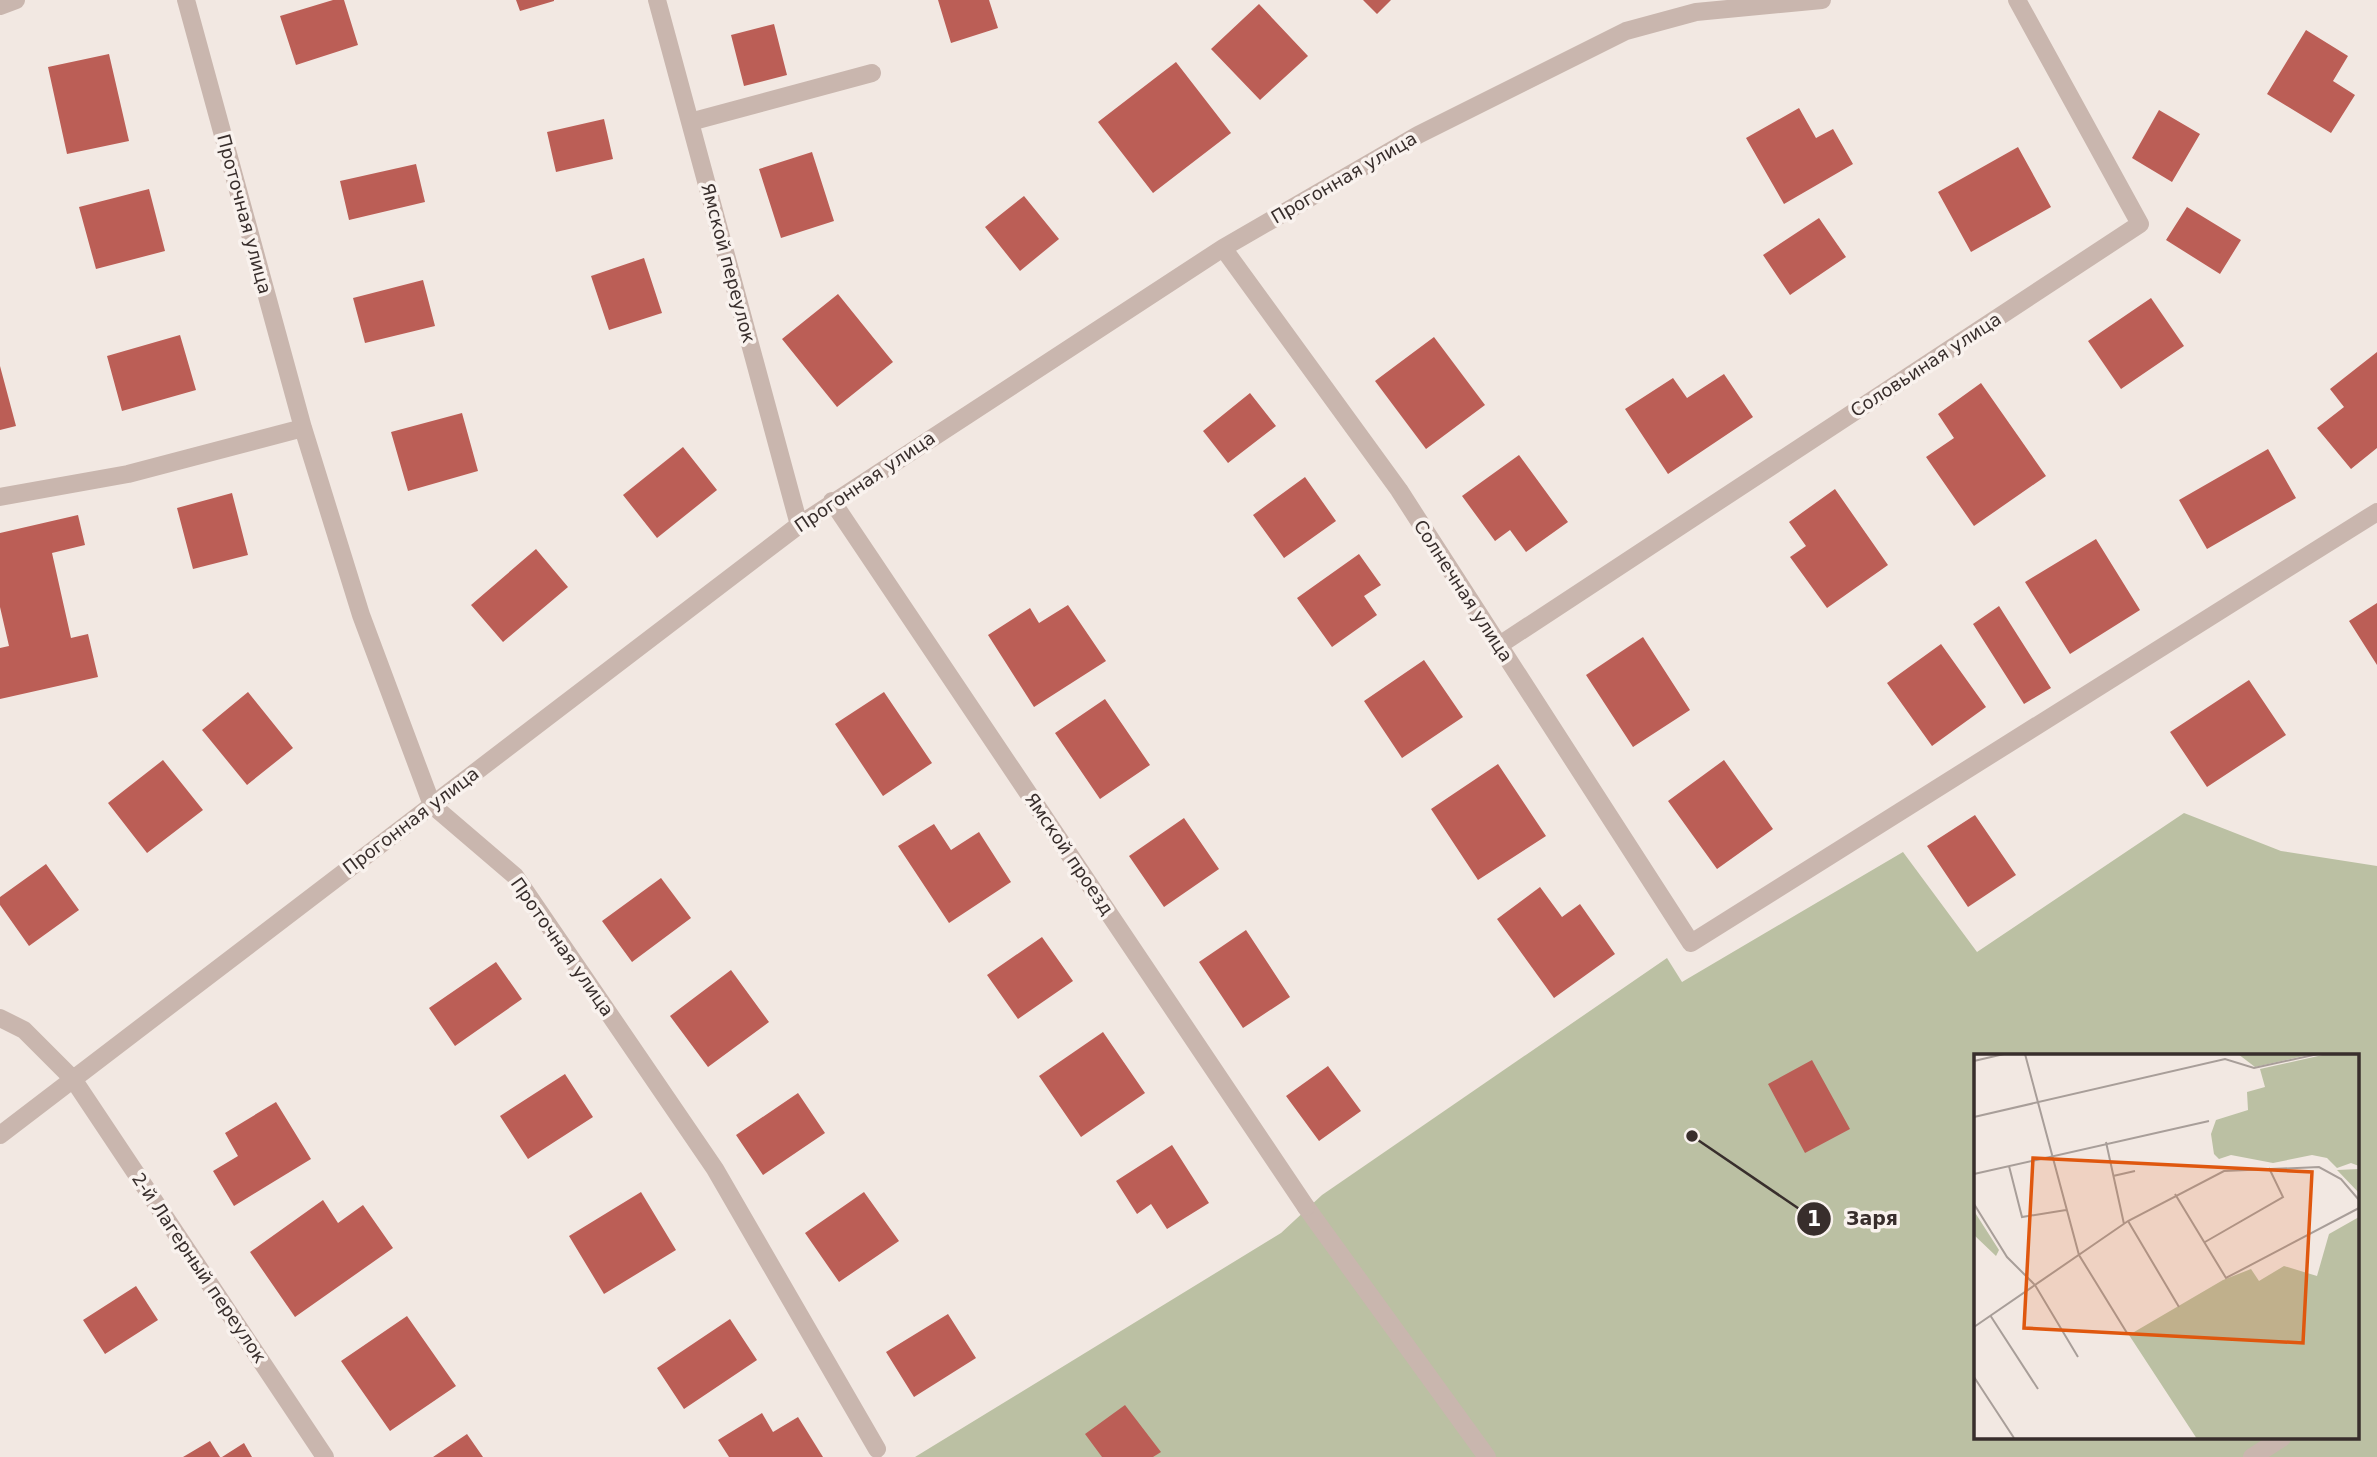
<svg xmlns="http://www.w3.org/2000/svg" width="2377" height="1457" viewBox="0 0 2377 1457" font-family="'DejaVu Sans',sans-serif">
	<style>
		.green { fill: #bbc0a3; fill-rule: evenodd }
		.building { fill: #bb5e56 }
		.lines { fill: none; stroke-linecap: round; stroke-linejoin: round }
		.service { stroke: #c9b6ae; stroke-width: 18 }
		.minor { stroke: #c9b6ae; stroke-width: 18 }
		.labels { text-anchor: middle; stroke-width: 7; stroke-linejoin: round; paint-order: stroke }
		.street-label { font-size: 18px; fill: #382e2c; stroke: #f9f2ee }
		.inset-road { fill: none; stroke: #a89e99; stroke-width: 2 }
		.view { fill: #df570e; fill-opacity: 0.15; stroke: #df570e; stroke-width: 3.5 }
		.inset-edge { fill: none; stroke: #382e2c; stroke-width: 3.5 }
		.leader { fill: none; stroke: #382e2c; stroke-width: 2.5 }
		.callout-dot { fill: #382e2c; stroke: #f9f2ee; stroke-width: 2.5 }
		.mark-label { font-size: 21px; text-anchor: middle; font-weight: bold; fill: #fff }
		.callout-label { font-size: 19px; text-anchor: middle; font-weight: bold; fill: #382e2c; stroke: #f9f2ee; stroke-width: 7; stroke-linejoin: round; paint-order: stroke }
	</style>
	<rect width="100%" height="100%" fill="#f2e8e2"/>
	<path class="green" d="M2184,813l97,38 96,15v591h-1462l366,-224 41,-38 345,-237 15,24 221,-130 74,100zM1976,1056h382v382h-382z"/>
	<path class="building" d="M333,0h11l14,45 -62,20 -16,-49z
		M516,0h38v1l-34,10z
		M938,0h51l9,28 -47,15z
		M1363,0h28l-14,14z
		M1259,4l49,52 -48,44 -49,-51z
		M774,24l13,51 -43,11 -13,-51z
		M2306,30l42,26 -15,25 22,14 -24,38 -64,-39z
		M109,54l20,87 -62,13 -19,-87z
		M1176,62l55,71 -78,60 -55,-71z
		M1799,108l17,30 17,-9 20,35 -69,40 -38,-66z
		M2159,110l41,24 -28,48 -40,-24z
		M604,119l9,40 -57,13 -9,-40z
		M2018,147l33,60 -80,45 -33,-60z
		M812,152l22,69 -53,17 -22,-69z
		M416,164l9,38 -76,18 -9,-39z
		M149,189l16,62 -69,18 -17,-62z
		M1024,196l35,43 -39,32 -35,-44z
		M2187,207l54,33 -21,34 -54,-34z
		M1819,218l27,39 -56,38 -27,-40z
		M644,258l18,55 -53,17 -18,-54z
		M423,280l12,46 -70,17 -12,-45z
		M838,294l55,68 -56,45 -55,-68z
		M2151,298l33,48 -63,43 -33,-48z
		M180,335l16,55 -74,21 -15,-55z
		M1434,337l51,68 -59,44 -51,-68z
		M2377,352v96l-26,21 -34,-41 27,-21 -14,-18z
		M0,366l16,60 -16,4z
		M1724,374l29,43 -85,57 -43,-65 48,-31 14,20z
		M1981,383l65,93 -72,50 -48,-69 28,-19 -16,-24z
		M1250,393l26,33 -48,37 -25,-32z
		M462,413l16,58 -70,20 -17,-59z
		M683,447l34,43 -60,48 -34,-43z
		M2268,449l28,49 -89,51 -28,-49z
		M1519,455l49,67 -42,30 -16,-22 -15,11 -33,-45z
		M1305,477l31,44 -52,37 -31,-43z
		M1835,489l53,76 -61,43 -37,-51 16,-11 -17,-24z
		M232,493l16,62 -55,14 -16,-61z
		M78,515l7,30 -33,8 19,85 17,-4 10,43 -98,22v-51l9,-2 -9,-39v-74z
		M2096,539l44,71 -70,44 -45,-72z
		M536,549l32,38 -65,55 -32,-37z
		M1359,554l22,31 -17,11 13,19 -45,32 -35,-49z
		M2377,603v62l-28,-44z
		M1068,605l38,56 -72,46 -46,-72 42,-27 9,15z
		M1999,606l52,82 -27,16 -51,-80z
		M1643,637l47,73 -57,37 -47,-72z
		M1941,644l45,63 -54,39 -45,-63z
		M1424,660l39,57 -61,41 -38,-57z
		M2249,680l37,55 -79,52 -37,-55z
		M248,692l45,56 -46,37 -45,-55z
		M884,692l48,71 -49,33 -48,-72z
		M1105,699l45,66 -50,34 -45,-66z
		M163,760l40,50 -56,43 -39,-50z
		M1724,760l49,69 -56,40 -49,-68z
		M1498,764l48,72 -68,44 -47,-71z
		M1975,815l41,60 -48,32 -41,-61z
		M1184,818l35,51 -55,38 -35,-51z
		M934,824l17,26 28,-18 32,50 -62,41 -51,-77z
		M46,864l33,46 -50,36 -29,-41v-8z
		M661,878l30,40 -59,44 -30,-41z
		M1540,887l22,30 18,-13 35,50 -61,44 -57,-79z
		M1246,930l44,67 -47,31 -44,-66z
		M1042,937l31,44 -55,38 -31,-44z
		M496,962l26,37 -67,47 -26,-38z
		M731,970l38,52 -61,45 -38,-51z
		M1103,1032l42,61 -64,44 -42,-61z
		M1812,1060l38,69 -45,24 -37,-69z
		M1328,1066l33,45 -42,30 -33,-45z
		M565,1074l28,43 -65,42 -28,-43z
		M798,1093l27,40 -62,42 -27,-40z
		M276,1102l35,57 -77,47 -21,-35 25,-15 -13,-23z
		M1172,1145l37,58 -42,26 -16,-25 -14,10 -21,-33z
		M641,1192l35,58 -72,44 -35,-58z
		M864,1192l35,49 -60,41 -34,-49z
		M323,1200l15,23 25,-18 30,43 -98,69 -45,-65z
		M136,1286l22,34 -53,34 -22,-34z
		M948,1314l28,44 -62,39 -28,-45z
		M407,1316l49,70 -66,45 -49,-70z
		M730,1319l27,41 -73,49 -27,-41z
		M1125,1405l36,47 -8,5h-51l-17,-23z
		M762,1413l11,19 25,-15 25,40h-94l-11,-17z
		M467,1434l16,23h-50z
		M210,1441l10,16h-37z
		M244,1443l8,14h-30z"/>
	<g class="lines">
		<path class="service" d="M1306,1207l181,250
			M2252,1457l30,-19"/>
		<path class="minor" d="M186,0l117,428 58,187 71,190 83,71 200,293 162,280
			M657,0l142,525
			M0,6l16,-6
			M690,122l182,-49
			M1223,248l176,242 292,453 686,-431
			M0,497l128,-23 175,-46
			M832,501l474,706
			M1498,646l642,-422 -123,-224
			M0,1018l24,12 49,49 252,378
			M0,1135l799,-610 424,-277 195,-113 208,-104 70,-19 126,-12"/>
	</g>
	<g class="labels">
		<g class="street-label">
			<text transform="translate(1344 178) rotate(-30)" y="6">Прогонная улица</text>
			<text transform="translate(244 214) rotate(75)" y="6">Проточная улица</text>
			<text transform="translate(728 263) rotate(75)" y="6">Ямской переулок</text>
			<text transform="translate(1926 365) rotate(-33)" y="6">Соловьиная улица</text>
			<text transform="translate(865 482) rotate(-34)" y="6">Прогонная улица</text>
			<text transform="translate(1463 591) rotate(57)" y="6">Солнечная улица</text>
			<text transform="translate(411 821) rotate(-37)" y="6">Прогонная улица</text>
			<text transform="translate(1069 854) rotate(56)" y="6">Ямской проезд</text>
			<text transform="translate(562 947) rotate(55)" y="6">Проточная улица</text>
			<text transform="translate(199 1268) rotate(56)" y="6">2-й Лагерный переулок</text>
		</g>
	</g>
	<g transform="translate(1974 1054)">
		<rect width="385" height="385" fill="#f2e8e2"/>
		<path d="M264,0h74l-57,13zM353,0h32v112l-8,-3 -14,5 -10,-10 -15,-3 -39,8 -42,-8 -12,4 -5,-5 -3,-20 5,-14 32,-10 -1,-18 18,-5 -5,-18zM385,115v24l-22,-23zM0,157l25,39 -3,6 -22,-21zM385,163v222h-162l-68,-104 94,-55 28,-11 8,12 25,-15 33,10 12,-42z" fill="#bbc0a3"/>
		<path class="inset-road" d="M51,0l54,201 48,78M0,7l30,-7M0,63l251,-58 29,9 64,-14M132,88l18,82M35,112l13,51 44,-7M0,120l235,-53M139,122l22,-5M201,140l51,84 133,-70M0,150l33,53 28,28 43,72M154,167l51,86M231,188l78,-45 -14,-29M16,261l48,74M0,273l154,-106 96,-50 95,-4 22,12 18,21M0,323l40,61"/>
		<path class="view" d="M59,104l279,14 -9,171 -279,-15z"/>
		<rect width="385" height="385" class="inset-edge"/>
	</g>
	<path class="leader" d="M1692 1136L1814 1219"/>
	<g class="callout-dot">
		<circle cx="1692" cy="1136" r="7"/>
		<circle cx="1814" cy="1219" r="18"/>
	</g>
	<g class="mark-label">
		<text x="1814" y="1226">1</text>
	</g>
	<g class="callout-label">
		<text x="1872" y="1225">Заря</text>
	</g>
</svg>
